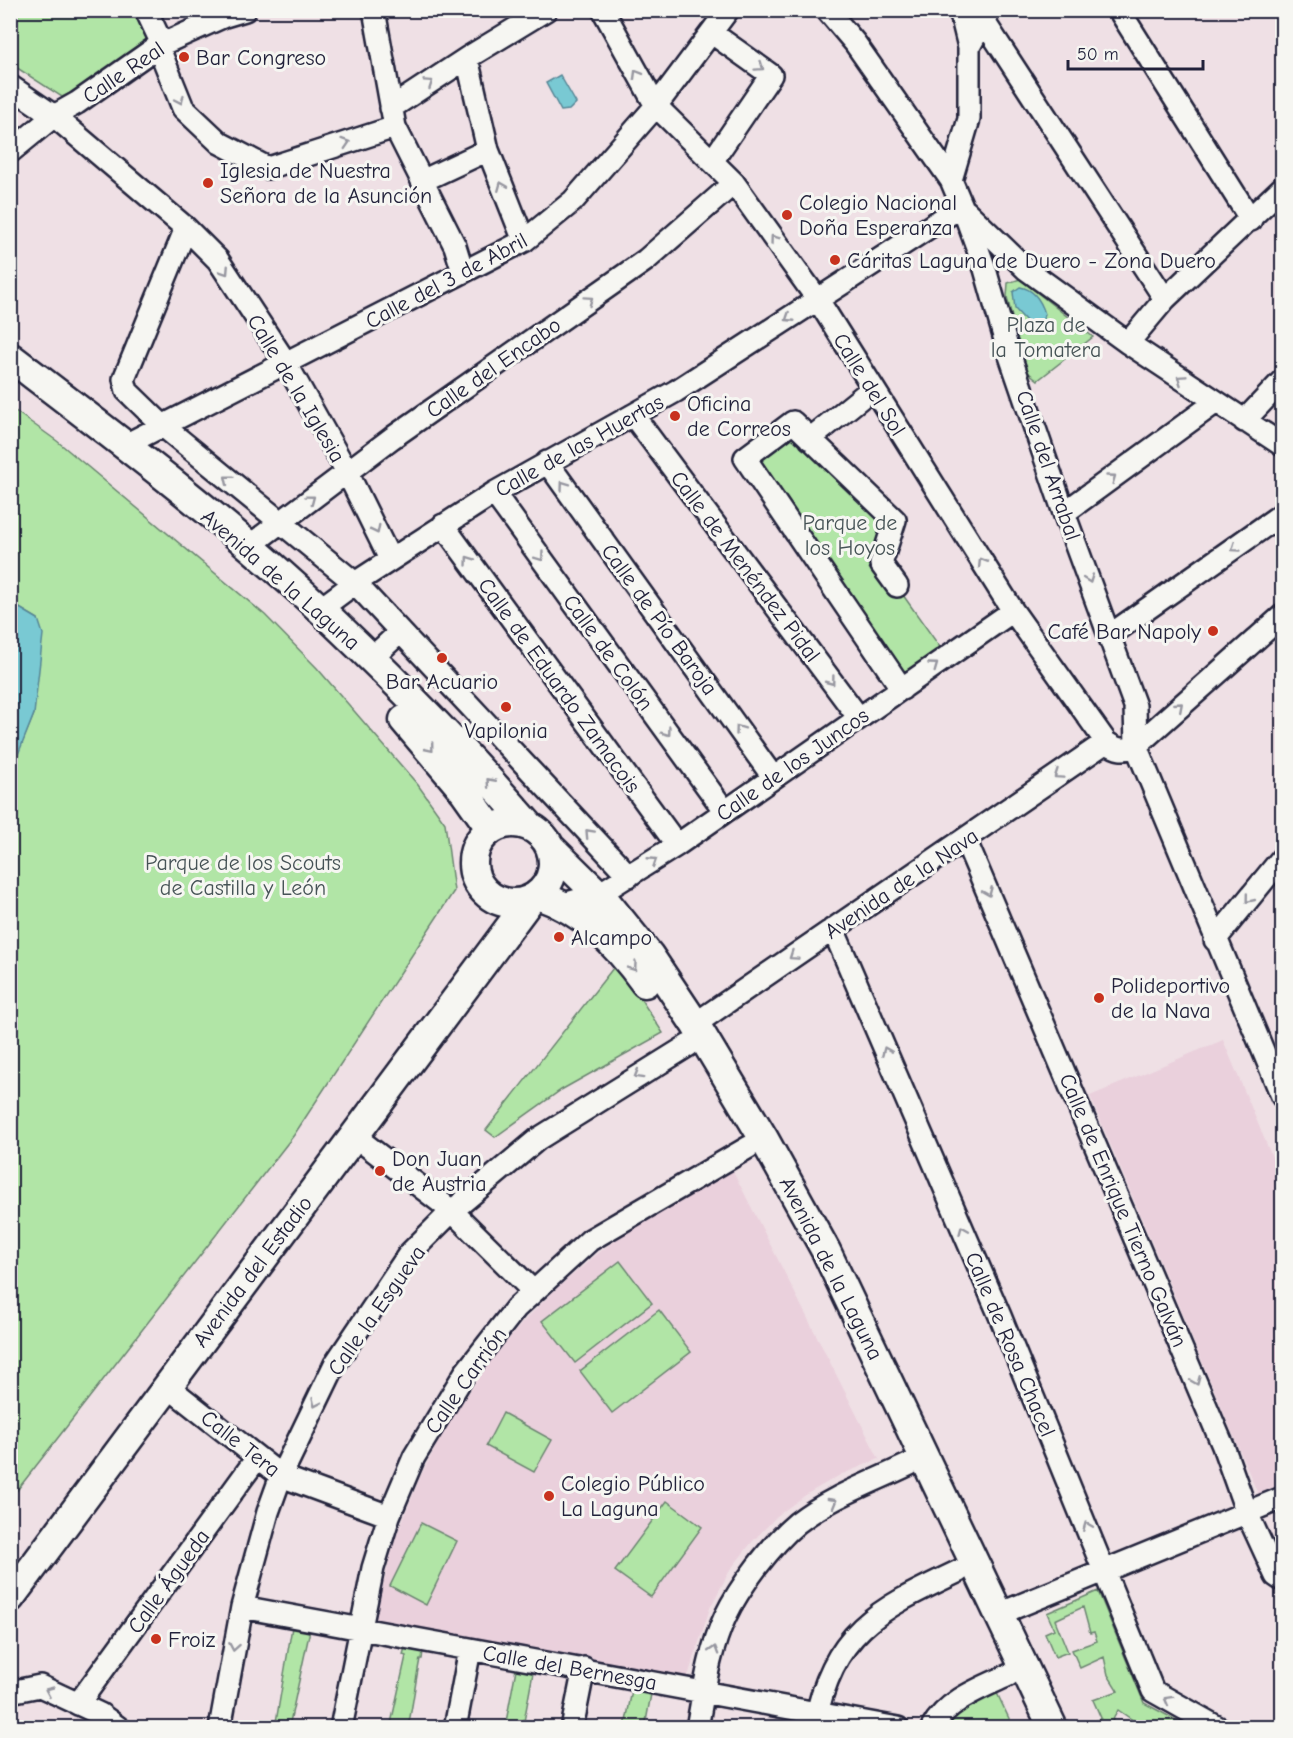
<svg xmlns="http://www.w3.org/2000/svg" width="1293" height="1738" viewBox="0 0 1293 1738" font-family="'Comic Neue',sans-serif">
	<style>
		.built { fill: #ead0dc }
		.green { fill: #b1e5a6; stroke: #6a8470; stroke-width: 1.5 }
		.water { fill: #79c9d3; stroke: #568696; stroke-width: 1.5 }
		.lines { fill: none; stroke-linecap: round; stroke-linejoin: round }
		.street-casing { stroke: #22223b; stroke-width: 26 }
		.secondary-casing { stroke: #22223b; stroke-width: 33 }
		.street { stroke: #f6f6f2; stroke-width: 21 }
		.secondary { stroke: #f6f6f2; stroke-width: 28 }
		.oneway { stroke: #9797a0 }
		.poi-dot { fill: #c8321e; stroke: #f6f6f2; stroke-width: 2 }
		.labels { text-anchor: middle; stroke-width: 6; stroke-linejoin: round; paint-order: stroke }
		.poi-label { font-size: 22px; fill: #22223b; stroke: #f6f6f2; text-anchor: start }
		.street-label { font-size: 22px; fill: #22223b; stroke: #f6f6f2 }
		.park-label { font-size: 22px; fill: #465356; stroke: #f6f6f2 }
	</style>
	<rect width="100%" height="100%" fill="#efe0e5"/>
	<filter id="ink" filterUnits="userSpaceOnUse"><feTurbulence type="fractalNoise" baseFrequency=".0167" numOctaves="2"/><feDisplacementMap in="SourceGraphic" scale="12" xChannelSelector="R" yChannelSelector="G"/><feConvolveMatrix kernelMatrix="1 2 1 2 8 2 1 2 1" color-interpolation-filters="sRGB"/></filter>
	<g filter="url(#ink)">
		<path class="built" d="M1223,1040l59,141v302l-24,11 -168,-398z
			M733,1171l146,288 -39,16 -33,19 -30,22 -25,26 -22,28 -20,38 -23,71 -313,-58 20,-79 26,-65 27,-52 44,-65 32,-38 34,-34 44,-37 33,-24z"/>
		<path class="green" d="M24,11h113l13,29 -69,48 -19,9 -51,-33 -1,-45z
			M1020,279l73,58 -55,43 -13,-10 -18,-73 1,-14z
			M11,408l46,33 208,174 52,53 101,117 27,38 9,68 -160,244 -283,363 -1,-726 24,-58 4,-95 -27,-16z
			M793,422l101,102 -13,40 66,93 -41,29 -154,-233z
			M617,963l46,70 -102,57 -66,47 -9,-7z
			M620,1261l32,42 -77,60 -33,-42z
			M659,1310l32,42 -79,61 -32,-42z
			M503,1413l49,27 -18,32 -48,-26z
			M667,1501l35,26 -51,70 -36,-26z
			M421,1523l36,18 -31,64 -36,-19z
			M1098,1591l46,112 45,24h-38l-9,-4 -2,2 -22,-15 -9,17h-24l16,-9 -8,-18 25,-9 -10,-16 -4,-18 -24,11 -8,-18 25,-9 -3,-9 -4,1 -7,-26 -28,13 13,32 -13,5 -10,-24 9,-4 -7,-16z
			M292,1627l18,3 -21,97 -14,1z
			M405,1647l18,4 -1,8h-2c-5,25 -7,45 -12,68l-18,1 16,-72 -3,-1z
			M516,1669l17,4 -10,54h-18z
			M632,1690l19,4 -6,33h-20z
			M996,1691l17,36 -71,1 18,-19z"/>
		<path class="water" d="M560,75l16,28 -7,7 -8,1 -15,-28z
			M1020,287c14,2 21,14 25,27l-4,9h-13l-13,-14 -2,-17z
			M11,603l27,16 5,15 -9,80 -23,58z"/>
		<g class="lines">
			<defs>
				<path id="street" d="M146,10l16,34
					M374,10l21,117 60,119 8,26
					M603,10l53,96 78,77 84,117 195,311 93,131c11,8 17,9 30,4l146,-130
					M827,10l28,33 96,137 11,26 23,63 22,78 57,166 71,193 1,40 146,350
					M960,10l9,37
					M1119,10l132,210
					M983,20l182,279
					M712,33l59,42 -58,85
					M158,46l25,62 37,35 48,25 127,-41
					M10,86l44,30 132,112 32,32 68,103 61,109 43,87
					M391,108l76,-50
					M10,152l44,-36 23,-13 81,-57 67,-30 20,-6
					M951,180l18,-61v-72l20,-36
					M422,181l66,-31
					M966,211l60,58 102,74 154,102
					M186,228l-62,151 3,12 36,35 192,157 274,293
					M524,241l-36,-91 -21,-92 79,-48
					M1128,343l37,-44 117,-111
					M633,415l226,303
					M1244,421l38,-40
					M810,439l63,-51
					M125,445l399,-204 49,-40 83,-95 72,-96
					M547,462l226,315
					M494,493l230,317
					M1064,513l152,-111
					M443,525l234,320
					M248,547l144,-109 254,-178 88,-77
					M897,586l-16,-22 14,-44 -102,-98 -48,36 157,231
					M320,609l35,-26 139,-90 182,-102 286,-185
					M1110,635l172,-121
					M371,659l29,-27
					M965,839l258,607 24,67 29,63 6,4
					M563,904l36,-10 78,-49 336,-234
					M833,929l167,387 153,375 66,37
					M1215,940l67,-82
					M695,1024l411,-282
					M353,1135l99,76 81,80
					M166,1385l115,91 108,40
					M242,1607l656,121
					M999,1614l283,-116
					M10,1692l30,-6 60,28 19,14
					M78,1704l179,-246
					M814,1727c19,-97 63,-117 145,-156
					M220,1728l22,-121 26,-95 13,-36 54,-112 74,-110 43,-43 86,-72 151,-94
					M341,1728l32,-160 16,-52 25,-59 51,-84 51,-65 74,-68 159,-93
					M455,1728l15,-79
					M572,1728l12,-60
					M697,1728c7,-37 12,-77 28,-111 14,-30 47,-73 72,-94 33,-26 76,-41 113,-59
					M932,1728c15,-28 49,-40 77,-53"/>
				<path id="secondary" d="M10,357c106,81 214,162 311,253 72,68 143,140 208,215
					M404,720l60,71 27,38
					M473 863a40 40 0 1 1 80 0a40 40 0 1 1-80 0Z
					M550,847l57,56 42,52 46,69 69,115 62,112 227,477
					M538,895c46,16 79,49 107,88
					M10,1598l520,-698"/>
			</defs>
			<use href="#street" class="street-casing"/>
			<use href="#secondary" class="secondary-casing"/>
			<use href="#street" class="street"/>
			<use href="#secondary" class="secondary"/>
		</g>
		<defs><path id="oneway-chevron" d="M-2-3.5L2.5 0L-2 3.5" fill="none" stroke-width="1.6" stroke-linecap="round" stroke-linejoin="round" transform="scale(1.5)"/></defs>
		<g class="oneway">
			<use href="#oneway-chevron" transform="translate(760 67) rotate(35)"/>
			<use href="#oneway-chevron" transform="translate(637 74) rotate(-120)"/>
			<use href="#oneway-chevron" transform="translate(429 83) rotate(-34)"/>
			<use href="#oneway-chevron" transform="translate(180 100) rotate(65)"/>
			<use href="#oneway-chevron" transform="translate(346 143) rotate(-18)"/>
			<use href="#oneway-chevron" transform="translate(502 186) rotate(-112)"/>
			<use href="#oneway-chevron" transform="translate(774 239) rotate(-126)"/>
			<use href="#oneway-chevron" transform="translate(225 271) rotate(57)"/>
			<use href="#oneway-chevron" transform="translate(589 300) rotate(-35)"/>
			<use href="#oneway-chevron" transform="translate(789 318) rotate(147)"/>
			<use href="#oneway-chevron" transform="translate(1181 379) rotate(-146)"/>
			<use href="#oneway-chevron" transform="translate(1112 478) rotate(-36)"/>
			<use href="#oneway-chevron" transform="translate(228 479) rotate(-141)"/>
			<use href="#oneway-chevron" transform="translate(564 485) rotate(-126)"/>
			<use href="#oneway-chevron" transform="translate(311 499) rotate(-37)"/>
			<use href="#oneway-chevron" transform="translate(376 530) rotate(63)"/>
			<use href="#oneway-chevron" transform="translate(1235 548) rotate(145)"/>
			<use href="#oneway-chevron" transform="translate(540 557) rotate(54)"/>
			<use href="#oneway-chevron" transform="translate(469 560) rotate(-126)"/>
			<use href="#oneway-chevron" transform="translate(982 562) rotate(-122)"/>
			<use href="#oneway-chevron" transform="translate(1089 579) rotate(70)"/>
			<use href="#oneway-chevron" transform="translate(934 666) rotate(-36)"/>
			<use href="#oneway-chevron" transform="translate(831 681) rotate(53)"/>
			<use href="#oneway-chevron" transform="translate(1179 706) rotate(-41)"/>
			<use href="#oneway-chevron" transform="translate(739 729) rotate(-126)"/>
			<use href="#oneway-chevron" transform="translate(667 732) rotate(54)"/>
			<use href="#oneway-chevron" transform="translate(430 748) rotate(51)"/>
			<use href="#oneway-chevron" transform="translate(1058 775) rotate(146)"/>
			<use href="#oneway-chevron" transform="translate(490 782) rotate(-132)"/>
			<use href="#oneway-chevron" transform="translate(589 833) rotate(-133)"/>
			<use href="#oneway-chevron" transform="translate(653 861) rotate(-33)"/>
			<use href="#oneway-chevron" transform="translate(988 892) rotate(67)"/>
			<use href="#oneway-chevron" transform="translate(1249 899) rotate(129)"/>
			<use href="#oneway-chevron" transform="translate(793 956) rotate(146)"/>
			<use href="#oneway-chevron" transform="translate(633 967) rotate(55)"/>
			<use href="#oneway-chevron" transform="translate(886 1051) rotate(-113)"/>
			<use href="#oneway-chevron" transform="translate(638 1075) rotate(149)"/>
			<use href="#oneway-chevron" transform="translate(963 1230) rotate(-113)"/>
			<use href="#oneway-chevron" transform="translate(1196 1381) rotate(67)"/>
			<use href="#oneway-chevron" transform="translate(316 1403) rotate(115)"/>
			<use href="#oneway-chevron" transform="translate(833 1502) rotate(-30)"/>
			<use href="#oneway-chevron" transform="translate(1087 1526) rotate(-112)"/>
			<use href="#oneway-chevron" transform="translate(234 1647) rotate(100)"/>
			<use href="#oneway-chevron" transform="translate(714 1650) rotate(-73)"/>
			<use href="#oneway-chevron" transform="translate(49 1691) rotate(-156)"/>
			<use href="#oneway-chevron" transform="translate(1168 1700) rotate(-151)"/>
		</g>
	</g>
	<g class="poi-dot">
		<circle cx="184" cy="57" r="6"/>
		<circle cx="208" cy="183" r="6"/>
		<circle cx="787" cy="215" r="6"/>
		<circle cx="835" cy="260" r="6"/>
		<circle cx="675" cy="416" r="6"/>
		<circle cx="1213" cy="631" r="6"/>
		<circle cx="442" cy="658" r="6"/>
		<circle cx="506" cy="707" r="6"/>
		<circle cx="559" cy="937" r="6"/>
		<circle cx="1099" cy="998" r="6"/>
		<circle cx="380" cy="1171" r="6"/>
		<circle cx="549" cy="1496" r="6"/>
		<circle cx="156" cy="1639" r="6"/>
	</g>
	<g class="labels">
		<g class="poi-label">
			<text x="196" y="65">Bar Congreso</text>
			<text x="220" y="178">Iglesia de Nuestra<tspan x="220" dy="25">Señora de la Asunción</tspan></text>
			<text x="799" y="210">Colegio Nacional<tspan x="799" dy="25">Doña Esperanza</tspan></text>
			<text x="847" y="268">Cáritas Laguna de Duero - Zona Duero</text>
			<text x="687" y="411">Oficina<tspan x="687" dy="25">de Correos</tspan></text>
			<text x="1201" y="639" text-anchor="end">Café Bar Napoly</text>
			<text x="442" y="689" text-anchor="middle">Bar Acuario</text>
			<text x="506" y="738" text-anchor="middle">Vapilonia</text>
			<text x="571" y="945">Alcampo</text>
			<text x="1111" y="993">Polideportivo<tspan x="1111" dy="25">de la Nava</tspan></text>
			<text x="392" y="1166">Don Juan<tspan x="392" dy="25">de Austria</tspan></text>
			<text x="561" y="1491">Colegio Público<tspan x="561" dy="25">La Laguna</tspan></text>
			<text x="168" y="1647">Froiz</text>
		</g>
		<g class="street-label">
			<text transform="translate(123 72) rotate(-34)" y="8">Calle Real</text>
			<text transform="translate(446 280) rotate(-28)" y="8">Calle del 3 de Abril</text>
			<text transform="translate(493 367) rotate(-35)" y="8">Calle del Encabo</text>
			<text transform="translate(870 384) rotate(58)" y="8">Calle del Sol</text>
			<text transform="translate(297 388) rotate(59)" y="8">Calle de la Iglesia</text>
			<text transform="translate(579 445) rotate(-29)" y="8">Calle de las Huertas</text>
			<text transform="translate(1049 465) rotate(71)" y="8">Calle del Arrabal</text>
			<text transform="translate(746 566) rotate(53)" y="8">Calle de Menéndez Pidal</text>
			<text transform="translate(281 579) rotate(41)" y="8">Avenida de la Laguna</text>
			<text transform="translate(660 619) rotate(54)" y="8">Calle de Pío Baroja</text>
			<text transform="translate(609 652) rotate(54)" y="8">Calle de Colón</text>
			<text transform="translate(560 685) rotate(54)" y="8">Calle de Eduardo Zamacois</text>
			<text transform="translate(792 764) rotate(-35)" y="8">Calle de los Juncos</text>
			<text transform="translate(901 883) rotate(-34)" y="8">Avenida de la Nava</text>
			<text transform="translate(1124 1210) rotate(67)" y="8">Calle de Enrique Tierno Galván</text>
			<text transform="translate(832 1268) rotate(63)" y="8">Avenida de la Laguna</text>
			<text transform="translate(252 1271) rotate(-53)" y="8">Avenida del Estadio</text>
			<text transform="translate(376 1310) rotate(-55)" y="8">Calle la Esgueva</text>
			<text transform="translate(1011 1344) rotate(67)" y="8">Calle de Rosa Chacel</text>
			<text transform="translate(465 1380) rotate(-55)" y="8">Calle Carrión</text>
			<text transform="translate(241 1443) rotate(38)" y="8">Calle Tera</text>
			<text transform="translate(168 1581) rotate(-54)" y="8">Calle Águeda</text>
			<text transform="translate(570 1667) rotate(10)" y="8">Calle del Bernesga</text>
		</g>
		<g class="park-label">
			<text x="1046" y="332">Plaza de<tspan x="1046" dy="25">la Tomatera</tspan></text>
			<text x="850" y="530">Parque de<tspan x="850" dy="25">los Hoyos</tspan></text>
			<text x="243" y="870">Parque de los Scouts<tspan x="243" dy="25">de Castilla y León</tspan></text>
		</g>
	</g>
	<rect width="1293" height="1738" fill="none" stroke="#f6f6f2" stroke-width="36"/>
	<rect x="18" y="18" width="1257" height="1702" fill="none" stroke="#22223b" stroke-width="2" filter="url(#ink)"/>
	<path d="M1068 60v9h135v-9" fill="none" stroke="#22223b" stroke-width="3"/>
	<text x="1077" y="60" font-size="18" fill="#22223b" stroke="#f6f6f2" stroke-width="4.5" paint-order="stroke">50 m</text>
</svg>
